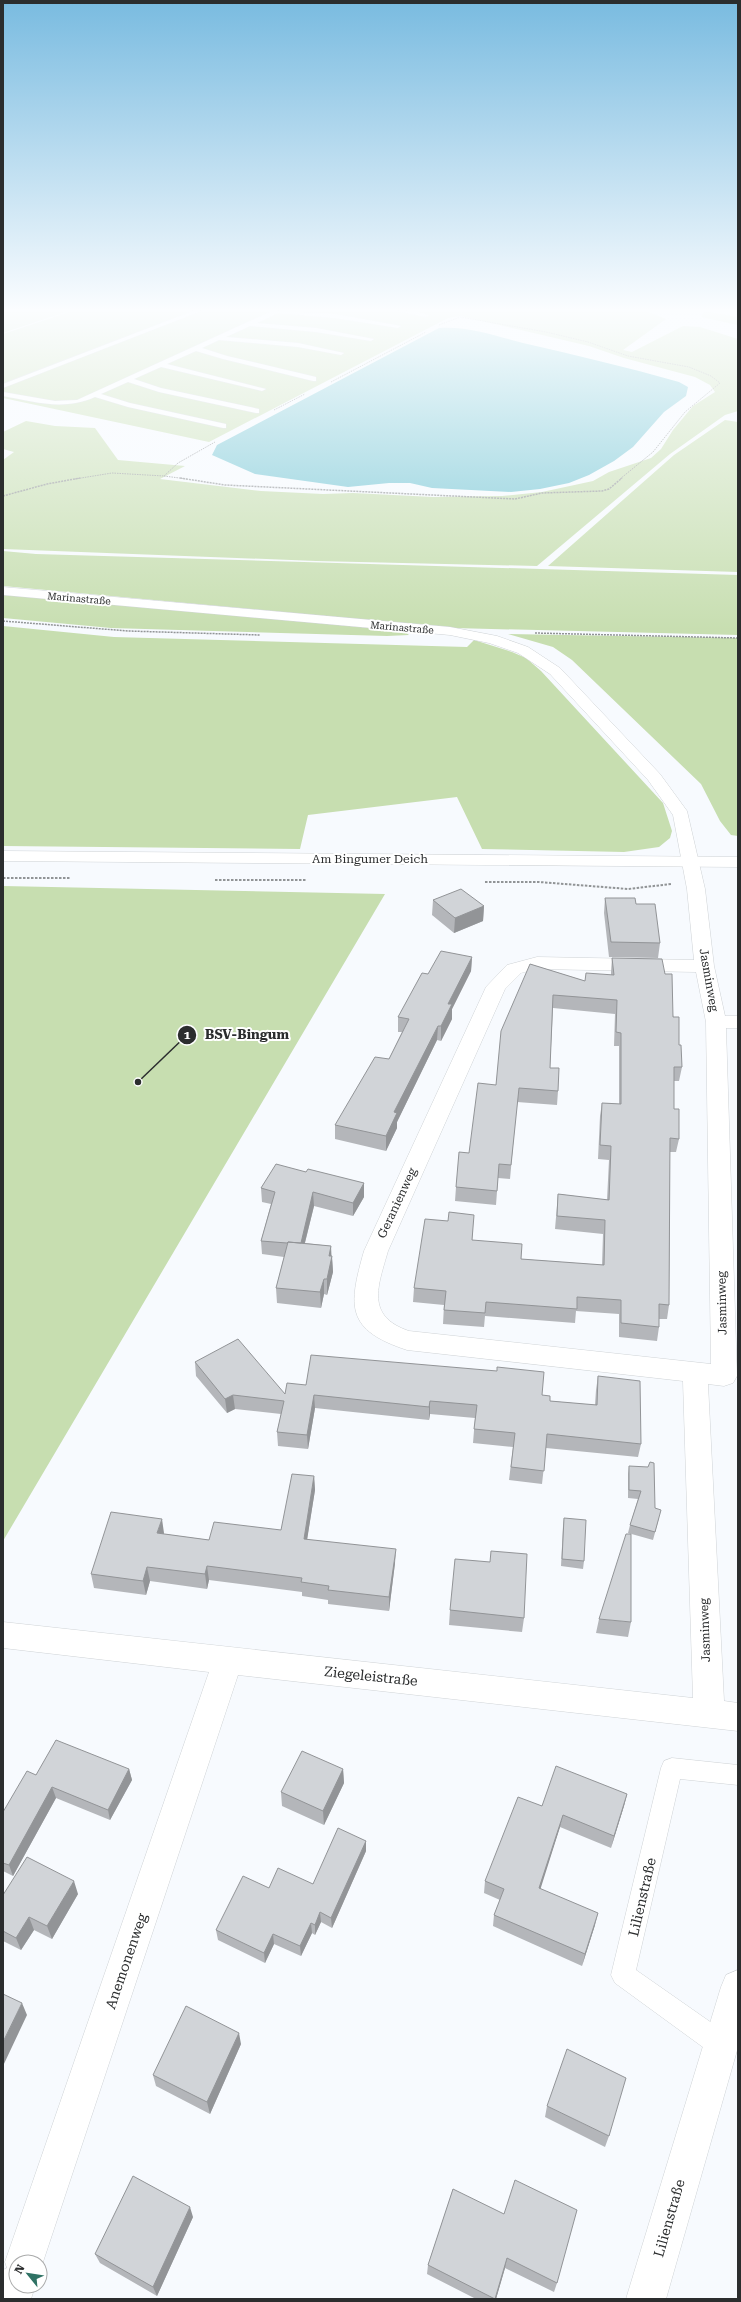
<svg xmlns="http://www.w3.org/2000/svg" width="741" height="2302" viewBox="0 0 741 2302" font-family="'Roboto Serif',serif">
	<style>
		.green { fill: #c7deb0 }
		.water { fill: #74c5d3 }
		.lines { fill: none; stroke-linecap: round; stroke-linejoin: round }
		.service-casing { stroke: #cfd3d6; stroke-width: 1 }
		.minor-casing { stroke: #cfd3d6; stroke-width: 1 }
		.secondary-casing { stroke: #cfd3d6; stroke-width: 1 }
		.path-far2 { stroke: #919496; stroke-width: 1; stroke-dasharray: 1.5 1; stroke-linecap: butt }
		.path-far1 { stroke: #919496; stroke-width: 1.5; stroke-dasharray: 2 1; stroke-linecap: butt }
		.path { stroke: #919496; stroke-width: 2; stroke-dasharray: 2.5 1.5; stroke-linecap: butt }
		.service { fill: #fff; fill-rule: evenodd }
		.minor { fill: #fff; fill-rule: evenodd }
		.secondary { fill: #fff; fill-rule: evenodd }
		.wall { fill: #b4b6ba }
		.shaded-wall { fill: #929497 }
		.building { fill: #d1d4d8; stroke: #929497 }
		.labels { text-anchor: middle; stroke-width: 4; stroke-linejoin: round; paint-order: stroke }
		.far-street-label { font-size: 10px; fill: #2b2d2e; stroke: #fff }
		.street-label { font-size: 12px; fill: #2b2d2e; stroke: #fff }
		.near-street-label { font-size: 14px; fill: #2b2d2e; stroke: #fff }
		.leader { fill: none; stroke: #2b2d2e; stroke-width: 1.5 }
		.callout-dot { fill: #2b2d2e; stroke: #fff; stroke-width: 1.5 }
		.mark-label { font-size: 12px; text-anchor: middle; font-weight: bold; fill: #fff }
		.callout-label { font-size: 13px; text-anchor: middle; font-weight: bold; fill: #2b2d2e; stroke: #fff; stroke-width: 4; stroke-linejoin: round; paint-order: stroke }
	</style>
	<rect width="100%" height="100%" fill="#f7fafe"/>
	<path class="green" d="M3,311h66l-66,22z
		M72,311h388l1,4 1,-4h184l20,8 -43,31 9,2 51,-26 17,1 38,12v72l-13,4 -55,39 -133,112 -221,-5 -313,-12v-89l11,-8 -11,-3v-17l23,-11 29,5 40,2 23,32 67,6 -25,13 101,12 62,3 30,-1 80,4 69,-1 40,-4 51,-11 16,-9 42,-14 10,-9 12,-19 20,-24 22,-14 -5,-7 -15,-8 -71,-19 -35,-12 -128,-30 -13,2 -239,124 -206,-44v-64z
		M704,311l34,6v8l-37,-8z
		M725,420l13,2v150l-190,-6 126,-111z
		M3,551l33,3 702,21v60l-284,-7 -451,-42z
		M3,594l401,37 5,4 -22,1 -276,-8 -108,-10z
		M3,626l111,11 353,10 7,-7 38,12 14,6 15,13 122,132 9,28 -2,7 -11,9 -35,5 -142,-3 -25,-52 -149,18 -8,34 -297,-3z
		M508,634l230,4v198l-7,-1 -11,-14 -19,-37 -129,-124 -19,-13z
		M3,886l382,8 -382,647z"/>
	<path class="water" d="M439,328c30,-2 56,8 84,15 52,12 104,24 156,39l9,5 -2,9 -22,16 -31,35 -19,14 -25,14 -20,8 -29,6 -29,3 -79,-4 -22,-5h-21l-41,4 -93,-13 -43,-19 5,-10z"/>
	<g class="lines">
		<defs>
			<path id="service" d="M193,311h8l-198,77v-4z
				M272,311l63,3 66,12 -3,2 -63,-10 -57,-5 -21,10 59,5 58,11 -3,2 -55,-9 -66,-6 -24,11 72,6 46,10 -3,2 -43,-8 -79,-7 -17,8 25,8 89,21v4h-3l-90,-22 -27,-8 -29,13 99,25 -4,2 -101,-24 -27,12 27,9 98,21v4h-3l-97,-21 -31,-10 -27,12 29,9 96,21v4h-3l-95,-21 -33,-10c-32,14 -59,5 -92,-1v-4l52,9 22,-1z
				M398,311h14l17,4 -3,2z
				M672,1758l66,7v20l-58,-6 -44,191 93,65 3,9 -3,9 -9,3 -9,-3 -96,-70 -4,-8 50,-207 3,-7z"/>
			<path id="minor" d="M3,587l447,40 47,9 31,11 32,21 100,106 27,37 18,78 9,77 11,50h13v12h-12l11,348 -4,7 -9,3 -16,-2 16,317 14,2v28l-500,-56 -195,587 -3,8v-8h-24v24h19l-4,13h-28v-29l4,-2 -2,-6 204,-590 -206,-24v-26l690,76 -10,-317 -276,-31c-61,-20 -59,-43 -43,-99l122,-264 21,-22 30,-8 157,3 -7,-71 -14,-74 -25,-35 -98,-106 -32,-21 -29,-10 -39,-8 -447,-40zM537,969l159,3 10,50 5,342 -302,-33c-44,-15 -31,-45 -21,-80l117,-262 16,-16z
				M738,1970v77l-72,252h-40l95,-312 5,-12z"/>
			<path id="secondary" d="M3,851l735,6v10l-735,-6z"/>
		</defs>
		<use href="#service" class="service-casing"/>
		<use href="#minor" class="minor-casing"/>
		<use href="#secondary" class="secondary-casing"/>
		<path class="path-far2" d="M439,325l21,-8 86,15 42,10 40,14 61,11 22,9 9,7 -35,29 -32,40 -33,27
			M331,382l95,-50
			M274,410l31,-16
			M164,476l23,3
			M75,479l37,-6 52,3 14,-13 37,-21"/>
		<path class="path-far1" d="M180,478l45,7 290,14 27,-6 60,-2 7,-2 13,-11
			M3,496l44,-12 33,-6
			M3,621l125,10 132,4
			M535,633l203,5"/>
		<path class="path" d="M3,878h67
			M215,880h91
			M485,882h54l89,7 43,-5"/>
		<use href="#service" class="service"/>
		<use href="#minor" class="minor"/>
		<use href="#secondary" class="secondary"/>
	</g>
	<path class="wall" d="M605,898l31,6 24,39 -2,15 -49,-1 -5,-44z
		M433,900l51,6 -1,15 -29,12 -22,-18z
		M472,957l-1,14 -19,38v10l-11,22 -4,-1 -40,82v6l-11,23 -51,-12v-14l54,-66 13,-27h-4v-15z
		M612,958l53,16 14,71 3,22 -3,14h-5v28l5,30 -3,13h-6l-1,153 -2,14h-8v8l-2,14 -38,-4v-23l-43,-3 -1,12 -90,-7 -1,11 -41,-3 1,-19 -31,-3 1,-14 59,-60 -1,12 49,19 81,6 1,-31 -48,-5 3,-35 49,6 2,-40 -11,-1 2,-43 2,-13 17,1v-58h-5l1,-32 -62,-6 -3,60 8,23 -1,14 -40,-3 -7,77 -12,-1 -2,27 -41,-4 1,-14 40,-102 34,-121 55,17 26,-6v-3z
		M306,1172l58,11v14l-11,19 -39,-10 -9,37 26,3 2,26 -6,23 -3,-1 -3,14 -44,-5 -1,-15 8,-31 -22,-3 -1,-13 10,-37 -9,-2 -1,-14z
		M195,1362l90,32 21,-9 236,10 8,6 45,4 1,-15 2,-14 43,68 -3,13 -92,-9 -4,36 -33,-4 4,-33 -40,-4 2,-25 -45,-4 -1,6 -114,-12 -7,41 -30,-3 -1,-14 4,-18 -46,-5 -8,4 -31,-37z
		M629,1466l26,42 4,10 -6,22 -25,-7 2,-8 8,-26 -10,-1v-24z
		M314,1476l1,14 -8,49 88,24 -6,48 -61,-7v-4l-26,-4v-4l-93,-12 -2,9 -57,-8 -4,14 -52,-7 -3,-14 73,-41v1l45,6 72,-10z
		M564,1518l20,43 -1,8 -22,-3 2,-40z
		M490,1562l34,56 -2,14 -73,-7 1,-15z
		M599,1619l32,3 -3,15 -32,-4z
		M129,1769l3,11 -22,40 -54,-22 -43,78 -10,-5v-59l33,-37z
		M343,1769l1,14 -20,42 -42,-19 -1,-14z
		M627,1794l-3,12 -13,42 -51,-21 -20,61 55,37 -13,41 -89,-40 1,-11 6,-15 -16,-7 1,-12 57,-75z
		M366,1841v10l-34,77 -11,-6 -6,13 -3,-2 -11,23 -27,-12 -9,19 -47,-23 -2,-10 53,-42 44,-4z
		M78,1894l-26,45 -18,-9 -13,20 -18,-9v-46z
		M241,2044l-31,70 -54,-28 -3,-11z
		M547,2106l62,30 -4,11 -60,-30z
		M453,2189l104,94 -3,9 -49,-24 -9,31h-20l-49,-25 1,-9z
		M193,2217l-36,79 -57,-33 -5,-9z"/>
	<path class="shaded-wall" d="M484,906l-1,15 -29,12 1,-15z
		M472,957l-1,14 -19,38v10l-11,22v-15l7,-22z
		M438,1026l-1,14 -40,82v6l-11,23v-15l8,-24z
		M364,1183v14l-11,19v-13z
		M313,1192l1,14 -13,52 -1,-13z
		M331,1246v14l1,-4 1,16 -6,23v-16l2,-23z
		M324,1279v15l-3,14 -1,-16z
		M233,1395l2,14 -8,4 -2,-14z
		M314,1395l1,13 -7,41 -1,-14z
		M430,1401v13l-1,6v-13z
		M314,1476l1,14 -10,63 -1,-14z
		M162,1519l2,14 -4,15 -3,-15z
		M396,1549l-1,14 -6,48v-14z
		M207,1566l2,14 -2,9 -2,-15z
		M147,1567l3,14 -4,14 -3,-14z
		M129,1769l3,11 -22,40 -2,-10z
		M343,1769l1,14 -20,42 -1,-14z
		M52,1787l4,11 -43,78 -4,-11z
		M627,1794l-3,12 -13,42 3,-12z
		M563,1815l-3,12 -23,73 2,-12z
		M366,1841v10l-34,77 -1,-10z
		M74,1881l4,13 -26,45 -5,-13z
		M320,1912l1,10 -6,13v-10z
		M598,1913l-3,12 -13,41 3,-12z
		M29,1917l5,13 -13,20 -5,-12z
		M311,1923l1,10 -11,23 -1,-10z
		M273,1934l1,10 -9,19 -1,-10z
		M22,2003l5,12 -24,51v-24z
		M239,2033l2,11 -31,70 -3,-12z
		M190,2207l3,10 -36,79 -4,-9z
		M507,2258l-2,10 -9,31h-1z"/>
	<path class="building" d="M461,889l23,17 -29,12 -22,-18z
		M605,898h30l1,6h19l5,39 -49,-1z
		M441,951l31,6 -24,47h4l-11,22h-3l-44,86 3,1 -11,23 -51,-11 40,-68 14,2 20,-40 -11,-2 24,-44 6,1z
		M612,958l50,1 3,15h7l1,43h6v28h2l1,22h-8v42h5v30l-9,-1 -1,167 -10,-1v23l-38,-4v-23l-44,-3v12l-91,-7 -1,11 -41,-3 2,-19 -32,-3 11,-69 23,2 1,-9 25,3 -2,25 50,4 -1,15 83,6 1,-45 -48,-4 1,-22 51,6 2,-54 -11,-1 2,-42 19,1v-71l-5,-1 1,-32 -64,-5 -3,73h9l-1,23 -39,-3 -8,77 -12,-1 -2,27 -41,-4 3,-35 10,1 9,-70 18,2 5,-54 29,-67 55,17 1,-8 28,2z
		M276,1164l30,8 2,-3 56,14 -11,20 -40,-11 -12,51 -13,-1 -1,1 -26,-2 14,-49 -14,-4z
		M288,1242l43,4 -2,10h3l-5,23h-3l-4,13 -44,-4z
		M238,1339l47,55 2,-11 19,2 5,-30 186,16v-4l47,5 -2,23 8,1v5l47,4 1,-29 42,5 1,63 -94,-10 -3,37 -33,-4 4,-34 -41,-4 3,-24 -47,-4 -1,6 -115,-12 -7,40 -30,-3 7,-31 -51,-6 -8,4 -30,-37z
		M650,1462l4,1 1,45 6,2 -6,22 -25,-7 11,-34 -12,-1v-24l19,1z
		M292,1474l22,2 -10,63 92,10 -7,48 -61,-7 1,-4 -28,-4 1,-4 -95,-12 -2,8 -58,-7 -4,14 -52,-7 20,-62 51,7 -5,14 52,7 5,-18 67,8z
		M564,1518l22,2 -2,41 -22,-2z
		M626,1534h5v88l-32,-3z
		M491,1551l36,3 -3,64 -74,-8 5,-51 35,3z
		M56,1740l73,29 -21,41 -56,-23 -43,78 -6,-2v-51l24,-41 9,4z
		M302,1751l41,18 -20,42 -42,-19z
		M556,1766l71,28 -13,42 -51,-21 -24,73 59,25 -13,41 -91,-39 10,-26 -19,-8 33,-84 24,9z
		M338,1828l28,13 -35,77 -11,-6 -5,13 -4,-2 -11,23 -27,-12 -9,19 -48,-23 27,-54 26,12 9,-20 35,16z
		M27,1857l47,24 -27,45 -18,-9 -13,21 -13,-7v-36z
		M3,1994l19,9 -19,39z
		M186,2006l53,27 -32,69 -54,-27z
		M567,2049l59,29 -17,58 -62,-30z
		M133,2176l57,31 -37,80 -58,-33z
		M515,2180l62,30 -20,73 -50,-25 -12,41 -67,-34 25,-76 51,25z"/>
	<linearGradient id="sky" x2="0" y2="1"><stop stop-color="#79bbe0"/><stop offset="0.49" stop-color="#fbfdff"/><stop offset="1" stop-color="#fbfdff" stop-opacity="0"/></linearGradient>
	<rect width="741" height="633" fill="url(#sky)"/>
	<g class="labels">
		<g class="far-street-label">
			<text transform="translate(79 598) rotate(5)" y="4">Marinastraße</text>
			<text transform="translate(402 627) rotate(5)" y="4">Marinastraße</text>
		</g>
		<g class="street-label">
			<text x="370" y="863">Am Bingumer Deich</text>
			<text transform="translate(709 980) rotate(80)" y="4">Jasminweg</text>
			<text transform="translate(397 1203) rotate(-65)" y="4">Geranienweg</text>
			<text transform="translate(722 1303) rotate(-91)" y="4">Jasminweg</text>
			<text transform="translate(705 1630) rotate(-92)" y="4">Jasminweg</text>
		</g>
		<g class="near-street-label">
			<text transform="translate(371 1676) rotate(6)" y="5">Ziegeleistraße</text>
			<text transform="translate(642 1897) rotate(-77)" y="5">Lilienstraße</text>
			<text transform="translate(126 1961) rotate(-71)" y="5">Anemonenweg</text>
			<text transform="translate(669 2218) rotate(-74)" y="5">Lilienstraße</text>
		</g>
	</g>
	<path class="leader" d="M138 1082L187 1035"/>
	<g class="callout-dot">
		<circle cx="138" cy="1082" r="4"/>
		<circle cx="187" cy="1035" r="10"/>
	</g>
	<g class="mark-label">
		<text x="187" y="1039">1</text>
	</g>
	<g class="callout-label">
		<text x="247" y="1039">BSV-Bingum</text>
	</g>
	<rect width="741" height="2302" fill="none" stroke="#2b2d2e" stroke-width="8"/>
	<g transform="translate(28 2274) rotate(300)"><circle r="19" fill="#ffffff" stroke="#aaabab"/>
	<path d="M0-3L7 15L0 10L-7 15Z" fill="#2f7264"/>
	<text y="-6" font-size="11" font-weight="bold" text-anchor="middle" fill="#2b2d2e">N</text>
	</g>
</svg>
